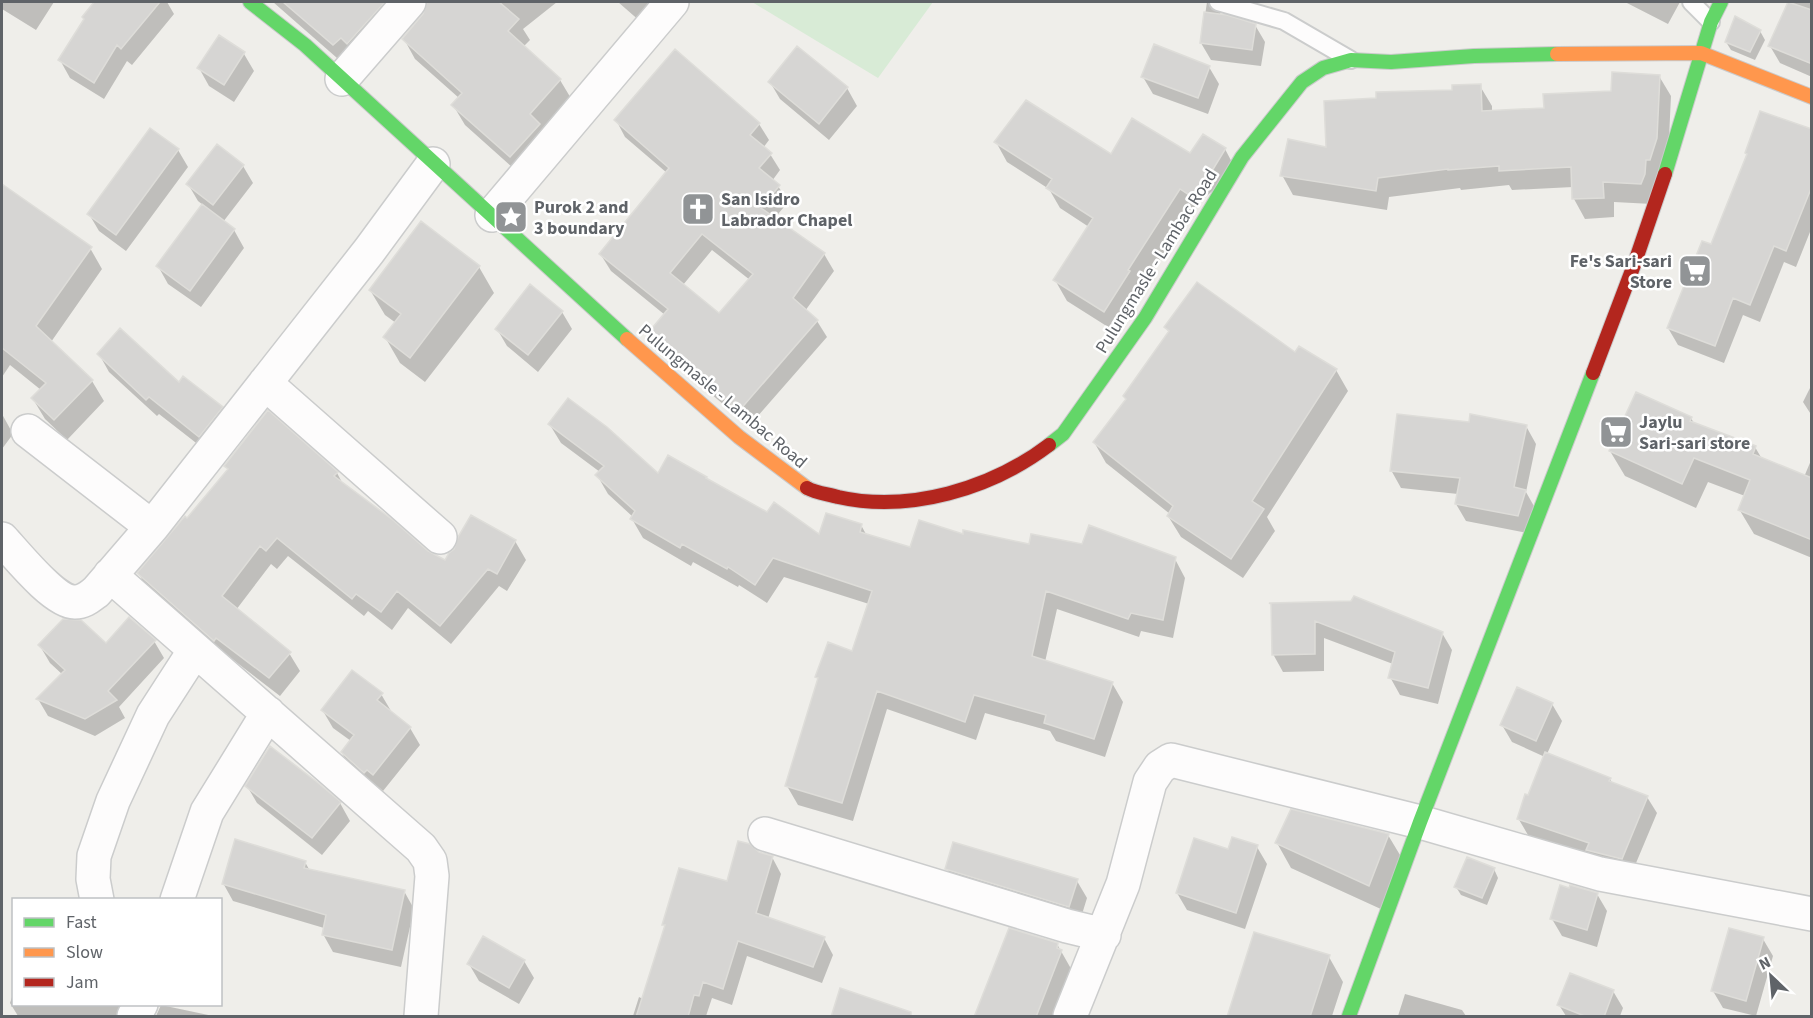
<svg xmlns="http://www.w3.org/2000/svg" width="1813" height="1018" viewBox="0 0 1813 1018" font-family="'Source Sans 3',sans-serif">
	<style>
		.green { fill: #d8ebd6 }
		.shadow { fill: #0003; fill-rule: evenodd }
		.building { fill: #d6d5d3; stroke: #deddd9; stroke-width: 1.5; fill-rule: evenodd }
		.lines { fill: none; stroke-linecap: round; stroke-linejoin: round }
		.lane-casing { stroke: #cbcccc; stroke-width: 20 }
		.street-casing { stroke: #cbcccc; stroke-width: 36 }
		.fast-casing { stroke: #cacacb; stroke-width: 16 }
		.slow-casing { stroke: #cacacb; stroke-width: 16 }
		.jam-casing { stroke: #cacacb; stroke-width: 16 }
		.lane { stroke: #fdfcfc; stroke-width: 16 }
		.street { stroke: #fdfcfc; stroke-width: 33 }
		.fast { stroke: #63d668; stroke-width: 14 }
		.slow { stroke: #ff974d; stroke-width: 14 }
		.jam { stroke: #b3261e; stroke-width: 14 }
		.labels { text-anchor: middle; stroke-width: 5; stroke-linejoin: round; paint-order: stroke }
		.poi-label { font-size: 18px; font-weight: bold; fill: #5f6368; stroke: #fff; text-anchor: start }
		.street-label { font-size: 18px; fill: #5f6368; stroke: #fff }
	</style>
	<rect width="100%" height="100%" fill="#efeeea"/>
	<path class="green" d="M752,2h181l-55,76z"/>
	<path class="shadow" d="M2,2h52l-18,28 -34,-21z
		M96,2h71l7,12 -42,51 -5,-4 -23,38 -34,-21 -10,-18 25,-40 -1,-3z
		M273,2h284l-34,27 7,11 -7,7 37,33 12,20 -50,76 -57,-51 -12,-20 6,-7 -44,-39 -11,-20 20,-24 5,-10 -5,-2 -79,62z
		M618,2h56l-25,27z
		M1207,2h37l-19,6 -6,7 36,10 10,17 -4,24 -50,-6 -10,-17z
		M1625,2h55l-12,22z
		M1789,2h23v75l-32,-14 -10,-17z
		M1736,19l24,12 5,9 -10,20 -24,-10 -5,-8z
		M219,37l25,17 10,17 -20,31 -25,-16 -10,-18z
		M1209,67l10,17 -11,30 -55,-20 -10,-17z
		M1659,76l12,20 -3,63 -16,45 -38,-2v15l-29,2 -11,-20 -1,-12 -61,3 -3,-5 -48,5 -1,-2 -71,9 -2,13 -94,-15 -11,-20 46,-26 50,-49 75,-9 27,-5 12,20v6l53,-2 67,-18z
		M770,82l77,6 10,18 -28,34 -49,-41z
		M616,120l143,4 10,16 -6,8 7,6 10,16 -8,11 6,5 10,16 -14,17 50,35 10,17 -29,40 12,10 10,16 -78,89 -90,-76 -9,-17 15,-18 -54,-44 -10,-16 66,-82 -42,-36zM712,250l38,30 -31,35 -36,-30z
		M1812,131v96l-16,40 -12,-5 -24,60 -17,-7 -19,48 -46,-18 -10,-17 44,-82 36,-90 -2,-3z
		M996,142l115,14 80,-1 34,-6 11,21 -44,39 -52,81 1,3 -25,39 -49,-31 -12,-21 34,-53 -29,-19 -11,-19 -42,-27z
		M178,150l10,17 -62,84 -27,-20 -10,-17z
		M243,166l10,17 -30,39 11,8 10,18 -43,59 -33,-23 -10,-18 45,-61 -5,-4 -10,-17z
		M2,186l88,62 12,21 -51,73 41,39 12,20 -37,39 -22,-21 -12,-20 8,-9 -31,-25 -8,12z
		M479,267l15,26 -69,89 -25,-19 -15,-26 11,-14 -11,-8 -15,-25z
		M562,312l10,17 -34,43 -31,-26 -10,-17z
		M1166,327l130,27 40,16 12,21 -81,126 8,14 -32,47 -62,-41 -13,-21 2,-2 -64,-51 -12,-21 33,-41 42,-68z
		M99,354l80,30 43,24 9,17 -22,28 -50,-39 -2,2 -48,-44z
		M1812,384v32l-9,-14z
		M2,414l11,20 -11,15z
		M1691,418l4,7 60,22 7,12 42,18 8,-19v100l-58,-24 -15,-25 6,-13 -37,-14 -12,26 -71,-32 -15,-25z
		M550,425l108,50 110,39 52,22 41,-11 6,11 44,13 53,-13 66,9h53l92,14 10,19 -12,60 -32,-7 -2,6 -82,-28 -12,53 67,21 11,19 -18,55 -49,-16 -6,-10 -65,-18 -9,27 -89,-31 -34,112 -55,-16 -11,-19 32,-106 -2,-3 36,-24 16,-49 -85,-27 -17,26 -28,-18 -1,2 -45,-25 -2,4 -48,-28 -11,-19 1,-2 -25,-23 -11,-19 3,-3 -39,-29z
		M1526,426l10,18 -10,48 9,16 -8,25 -61,-12 -10,-17 2,-10 -57,-6 -10,-18z
		M226,466l111,7 7,13 83,67 19,9 69,-21 11,19 -19,31 -8,-5 -48,58 -43,-36 -16,22 -24,-19 -4,5 -76,-60 -11,13 -6,-5 -35,46 53,43 11,18 -20,25 -53,-41 -2,3 -76,-66 -10,-18 48,-53 42,-50z
		M1273,606l169,27 10,17 -14,54 -38,-9 -10,-18 3,-13 -69,-26v33l-41,1 -10,-18z
		M154,641l10,17 -45,49 6,11 -30,18 -47,-20 -10,-17 25,-24 -13,-12 -10,-17 66,-1z
		M381,694l10,17 -1,1 20,16 10,17 -37,46 -6,-5 -2,3 -23,-19 -10,-17 9,-12 -18,-13 -10,-17z
		M1552,704l10,17 -15,33 63,25 2,4 35,14 10,16 -26,62 -40,-18 -63,-22 -10,-17 27,-61 -33,-15 -10,-17z
		M247,786l93,17 10,18 -28,34 -65,-52z
		M1388,835l15,25 -20,50 -92,-42 -14,-25z
		M1257,847l10,17 -22,65 -58,-19 -10,-17 52,-42z
		M758,853l14,4 9,17 -13,45 56,19 9,17 -11,28 -75,-27 -15,49 -20,-7 -6,18h-73l6,-19 4,2 23,-71 -2,-4 64,-41z
		M305,862l5,9 94,20 10,18 -13,58 -68,-15 -10,-18 1,-6 -91,-27 -10,-18z
		M947,869l130,12 10,17 -8,26 -122,-38z
		M1494,869l4,9 -11,27 -26,-10 -5,-8z
		M1597,894l10,17 -10,36 -35,-11 -10,-17z
		M1763,939l10,17 -17,60 -33,-8 -10,-17z
		M1057,944l17,30 -17,42h-81z
		M1329,957l14,25 -11,34h-103z
		M524,961l10,17 -15,26 -40,-23 -10,-17z
		M14,991v13h112l-1,12h-107l-8,-13z
		M1613,991l10,17 -3,8h-54l-7,-11z
		M1405,994l57,16 4,6h-68z
		M161,1005l52,11h-57z"/>
	<path class="building" d="M94,2h66l-39,47 -4,-4 -23,38 -36,-23 26,-41 -2,-2z
		M283,2h102l-38,42 -6,-6 -8,7z
		M427,2h72l20,17 -11,12 53,48 -31,35 10,10 -30,33 -59,-52 11,-12 -60,-54 21,-25z
		M1788,2l24,8v54l-44,-18z
		M1204,12l23,3 29,9 -4,26 -52,-7z
		M1735,16l26,14 -11,22 -25,-10z
		M219,35l26,17 -21,33 -27,-17z
		M1154,44l56,22 -12,32 -57,-21z
		M797,46l51,41 -29,37 -51,-42z
		M675,49l85,74 -10,12 22,18 -13,15 21,17 -19,23 64,45 -32,45 25,22 -79,91 -91,-78 20,-24 -69,-55 70,-86 -55,-48zM702,234l51,40 -34,39 -49,-40z
		M1612,72l48,3 -3,63 -7,22h-4l-1,14 -4,10 -38,-2 1,16 -32,1 -1,-32 -72,4v-5l-51,4v-1l-70,9 -2,13 -96,-15 8,-37 38,8 -2,-46 52,-3v-6l76,-2v-5l29,-1 1,27 62,-3 -1,-14 68,-3z
		M1026,100l85,54 21,-36 58,35 13,-19 23,14 -31,51 -15,-10 -52,81 2,1 -26,41 -51,-32 40,-62 -47,-30 6,-9 -58,-37z
		M1760,111l52,18v57l-26,65 -12,-5 -24,59 -17,-7 -18,48 -48,-18 35,-87 9,3 36,-90 -2,-1z
		M150,128l29,21 -63,86 -29,-21z
		M217,144l27,21 -31,40 -27,-21z
		M2,184l90,63 -56,79 57,54 -39,40 -23,-22 15,-15 -44,-35z
		M202,204l33,25 -45,62 -34,-25z
		M421,221l59,45 -70,92 -27,-21 18,-23 -32,-24z
		M1197,282l98,70 4,-6 38,23 -85,132 12,8 -33,50 -64,-43 6,-10 -80,-64 33,-43 -3,-3 46,-65 -5,-4z
		M530,284l33,27 -35,44 -33,-26z
		M120,328l59,54 4,-6 40,31 -24,30 -50,-40 -3,3 -49,-46z
		M1636,392l56,25 -2,4 66,25 -3,8 59,24v62l-74,-30 12,-30 -56,-22 -12,26 -73,-33z
		M568,398l39,29 51,46 10,-18 39,22 -1,1 61,34 7,-10 45,32 7,-21 36,11 -2,8 50,15 9,-27 44,14v-4l66,14 2,-10 51,10 7,-19 87,32 -13,63 -32,-7 -3,6 -82,-28 -14,65 81,26 -19,57 -50,-16 2,-8 -72,-20 -9,27 -88,-31 -35,112 -57,-17 33,-108 -3,-1 13,-35 24,9 20,-60 -99,-33 -18,27 -27,-18 -1,2 -45,-25 -2,4 -50,-29 5,-8 -40,-36 9,-9 -56,-42z
		M268,410l70,62 -4,4 59,44 35,31 17,9 4,-7 5,-4 4,-12 13,-22 45,25 -19,34 -9,-5 -48,57 -43,-35 -16,21 -25,-18 -4,5 -75,-61 -11,13 -6,-5 -38,50 69,56 -22,26 -53,-40 -2,3 -77,-68 48,-57 2,2 41,-49 -4,-3z
		M1397,414l72,8 1,-8 57,11 -13,62 12,3 -8,26 -63,-12 5,-26 -70,-7z
		M1354,596l89,36 -15,56 -40,-10 7,-26 -80,-31v33l-43,1 -1,-51 -2,-1 82,-2z
		M129,617l27,23 -48,51 9,9 -32,19 -49,-20 29,-29 -27,-25 25,-26 18,1 25,23z
		M352,670l31,23 -6,7 34,27 -38,48 -6,-5 -3,3 -23,-21 13,-17 -33,-25z
		M1517,687l36,16 -17,38 -36,-16z
		M270,746l47,36 24,20 -29,36 -67,-52z
		M1545,752l66,26 -2,3 39,15 -26,63 -36,-9 3,-7 -72,-24 8,-25 3,1z
		M1291,809l98,25 -20,52 -94,-43z
		M1232,837l26,8 -22,68 -60,-20 18,-55 34,11z
		M235,839l71,22 -2,7 101,22 -13,60 -70,-15 4,-20 -104,-31z
		M738,841l12,3 9,8 14,4 -17,57 69,24 -12,30 -75,-26 -15,48 -20,-7 -4,14 -5,-1 -6,22h-52l29,-92h-3l17,-57 48,13z
		M953,842l125,37 -9,28 -124,-38z
		M1467,857l28,11 -13,30 -28,-11z
		M1560,885l9,3 1,-3 28,8 -11,37 -37,-11z
		M1009,928l49,15 -1,5 5,2 -26,67h-62z
		M1729,928l35,9 -18,64 -35,-10z
		M1254,932l76,23 -20,62h-83z
		M483,936l42,24 -16,28 -42,-24z
		M1570,973l44,17 -10,27h-17l-30,-12z
		M840,988l71,24v5h-80z"/>
	<g class="lines">
		<defs>
			<path id="lane" d="M1218,2l66,19 67,39
				M1691,2l20,20"/>
			<path id="street" d="M342,79l67,-77
				M492,215l180,-213
				M265,383l175,154
				M28,431l124,96
				M2,539c14,15 53,64 73,63 9,0 14,-5 21,-10l56,-65 217,-276 64,-87
				M110,575l311,273 9,13 2,15 -11,140
				M765,834l302,92 37,9
				M97,900l-4,-21 1,-23 19,-55 40,-86 42,-65
				M177,900l30,-88 61,-99
				M134,1016l7,-12
				M1070,1016l53,-132 27,-102 10,-15 11,-7 249,62 180,52 212,40"/>
			<path id="fast" d="M250,2l55,43 322,294
				M1665,174l46,-152 10,-20
				M1049,445l14,-11 82,-116 97,-161 60,-75 21,-14 28,-8 40,2 83,-6 83,-2
				M1349,1016l71,-194 173,-449"/>
			<path id="slow" d="M1557,54l144,-1 111,44
				M627,339l112,98 68,51"/>
			<path id="jam" d="M1593,373l41,-108 31,-91
				M807,488c9,5 21,6 31,9 71,16 153,-8 211,-52"/>
		</defs>
		<use href="#lane" class="lane-casing"/>
		<use href="#street" class="street-casing"/>
		<use href="#fast" class="fast-casing"/>
		<use href="#slow" class="slow-casing"/>
		<use href="#jam" class="jam-casing"/>
		<use href="#lane" class="lane"/>
		<use href="#street" class="street"/>
		<use href="#fast" class="fast"/>
		<use href="#slow" class="slow"/>
		<use href="#jam" class="jam"/>
	</g>
	<defs>
		<symbol id="church-square" viewBox="-11 -11 22 22"><rect x="-9" y="-9" width="18" height="18" rx="4" fill="#919496" stroke="#fff"/><path d="M-1.2-6h2.4v3.5h3.3v2.4h-3.3V6h-2.4V-.1h-3.3v-2.4h3.3Z" fill="#fff"/></symbol>
		<symbol id="sight-square" viewBox="-11 -11 22 22"><rect x="-9" y="-9" width="18" height="18" rx="4" fill="#919496" stroke="#fff"/><path d="M0-6L1.8-2.2L6-1.7L2.9 1.2L3.7 5.4L0 3.3L-3.7 5.4L-2.9 1.2L-6-1.7L-1.8-2.2Z" fill="#fff"/></symbol>
		<symbol id="supermarket-square" viewBox="-11 -11 22 22"><rect x="-9" y="-9" width="18" height="18" rx="4" fill="#919496" stroke="#fff"/><path d="M-6-5.5h2.5l.6 2H6L4.5 2H-2.5L-4.4-4H-6ZM-1.5 3.2a1.3 1.3 0 1 0 .1 0ZM3 3.2a1.3 1.3 0 1 0 .1 0Z" fill="#fff"/></symbol>
	</defs>
	<g fill-rule="evenodd">
		<use href="#church-square" x="679" y="190" width="38" height="38"/>
		<use href="#sight-square" x="492" y="198" width="38" height="38"/>
		<use href="#supermarket-square" x="1676" y="252" width="38" height="38"/>
		<use href="#supermarket-square" x="1597" y="413" width="38" height="38"/>
	</g>
	<g class="labels">
		<g class="poi-label">
			<text x="721" y="205">San Isidro<tspan x="721" dy="21">Labrador Chapel</tspan></text>
			<text x="534" y="213">Purok 2 and<tspan x="534" dy="21">3 boundary</tspan></text>
			<text x="1672" y="267" text-anchor="end">Fe's Sari-sari<tspan x="1672" dy="21">Store</tspan></text>
			<text x="1639" y="428">Jaylu<tspan x="1639" dy="21">Sari-sari store</tspan></text>
		</g>
		<g class="street-label">
			<text transform="translate(1156 261) rotate(-58)" y="6">Pulungmasle - Lambac Road</text>
			<text transform="translate(723 396) rotate(40)" y="6">Pulungmasle - Lambac Road</text>
		</g>
	</g>
	<rect width="1813" height="1018" fill="none" stroke="#5f6368" stroke-width="6"/>
	<rect x="12" y="898" width="210" height="108" fill="#ffffff" stroke="#bfc1c3" stroke-width="1.5"/>
	<rect x="24" y="918" width="30" height="9" fill="#63d668" stroke="#bfc1c3" stroke-width="1.5"/>
	<text x="66" y="928" font-size="18" fill="#5f6368">Fast</text>
	<rect x="24" y="948" width="30" height="9" fill="#ff974d" stroke="#bfc1c3" stroke-width="1.5"/>
	<text x="66" y="958" font-size="18" fill="#5f6368">Slow</text>
	<rect x="24" y="978" width="30" height="9" fill="#b3261e" stroke="#bfc1c3" stroke-width="1.5"/>
	<text x="66" y="988" font-size="18" fill="#5f6368">Jam</text>
	<g transform="translate(1771 976) rotate(334)" stroke="#ffffff" stroke-width="4.5" paint-order="stroke">
	<path d="M0-4.5L10 22L0 15L-10 22Z" fill="#5f6368"/>
	<text y="-9" font-size="16" font-weight="bold" text-anchor="middle" fill="#5f6368">N</text>
	</g>
</svg>
